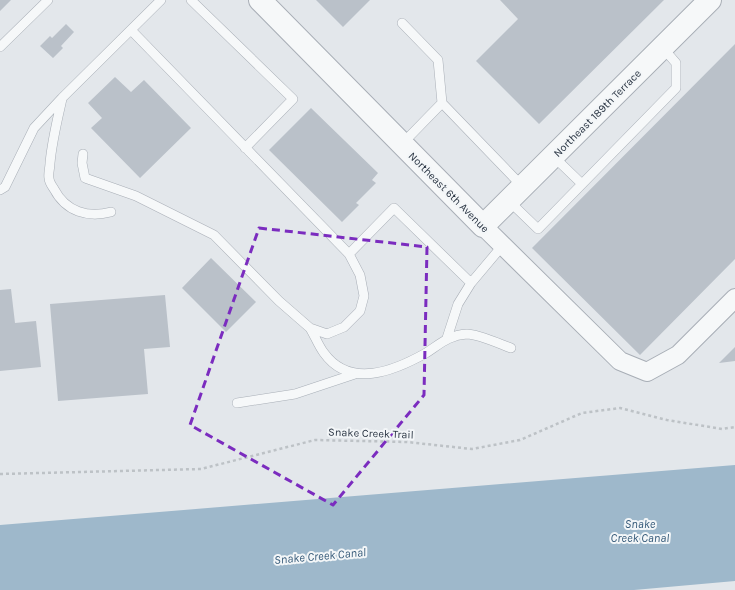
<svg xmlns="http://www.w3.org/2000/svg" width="735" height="590" viewBox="0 0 735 590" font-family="Karla,sans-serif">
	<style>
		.water { fill: #9eb8cb }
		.building { fill: #bac1c9 }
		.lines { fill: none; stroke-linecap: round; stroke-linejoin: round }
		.service-casing { stroke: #a8aeb6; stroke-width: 10 }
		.minor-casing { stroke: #a8aeb6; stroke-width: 20 }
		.tertiary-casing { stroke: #a8aeb6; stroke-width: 24 }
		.path { stroke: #bdc2c6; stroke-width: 2.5; stroke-dasharray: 3 3; stroke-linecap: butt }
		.service { stroke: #f6f8f9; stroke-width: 9 }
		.minor { stroke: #f6f8f9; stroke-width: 18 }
		.tertiary { stroke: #f6f8f9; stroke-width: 22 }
		.marked { fill: none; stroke: #7b2cbf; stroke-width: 3; stroke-dasharray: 8 5; stroke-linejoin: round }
		.labels { text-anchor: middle; stroke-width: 4; stroke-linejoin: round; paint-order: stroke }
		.street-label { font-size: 11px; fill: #2b3644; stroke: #f3f6f8 }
		.water-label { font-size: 12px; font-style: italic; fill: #345978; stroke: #f3f6f8 }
	</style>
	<rect width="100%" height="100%" fill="#e3e7eb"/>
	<path class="water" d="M735,465v116l-101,9h-634v-65z"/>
	<path class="building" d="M0,0h11l-11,11z
		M316,0h54l-27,27z
		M500,0h164l-125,124 -63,-63 42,-42z
		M66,24l8,8 -13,14 2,2 -10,10 -13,-12 10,-10 2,2z
		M735,44v215l-95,96 -108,-107z
		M115,77l16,15 13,-12 47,48 -51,50 -49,-50 11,-10 -14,-15z
		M311,108l67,65 -6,7 4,3 -20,20 3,2 -17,17 -73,-72z
		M211,258l45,44 -30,30 -44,-44z
		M11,289l4,34 21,-2 5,46 -41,4v-81z
		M165,295l5,52 -26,2 4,45 -90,7 -8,-97z
		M735,347v14l-16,2z"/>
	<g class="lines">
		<defs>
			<path id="service" d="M191,0l102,99 -48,49
				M402,23l36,37 4,43
				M0,47l48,-47
				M62,99c-5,22 -10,42 -12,64 0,5 -2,11 -1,15 0,4 3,8 5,11 12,23 34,29 57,23
				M402,144l40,-41 81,84
				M83,154l-1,9 3,15 51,18 78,39 65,66 31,27 17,6 17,-7 16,-16 4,-15 -4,-21 -11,-21 -218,-224
				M553,156l29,28
				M0,190l5,-3 29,-59 28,-30 99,-98
				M509,201l29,28 138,-141v-25l-13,-15
				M349,254l45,-46 77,75
				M310,328c5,8 8,17 14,25 26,36 70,18 102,0 14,-9 23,-18 41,-19 11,0 33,10 44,14
				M447,338l11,-34 13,-21 32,-38
				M237,403l58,-9 60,-20"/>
			<path id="minor" d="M483,226l137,135 27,11 31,-17 57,-57"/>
			<path id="tertiary" d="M260,0l223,226 227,-226"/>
		</defs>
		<use href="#service" class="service-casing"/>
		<use href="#minor" class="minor-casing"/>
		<use href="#tertiary" class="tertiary-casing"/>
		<path class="path" d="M0,474l201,-5 114,-29 92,2 65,7 48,-9 62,-27 38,-5 47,12 55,9 13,-2"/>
		<use href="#service" class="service"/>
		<use href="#minor" class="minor"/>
		<use href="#tertiary" class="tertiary"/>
	</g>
	<path class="marked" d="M259,228l168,19 -3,148 -91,110 -143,-80z"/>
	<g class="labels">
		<g class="street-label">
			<text transform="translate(597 113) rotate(-45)" y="4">Northeast 189th Terrace</text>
			<text transform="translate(449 192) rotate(45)" y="4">Northeast 6th Avenue</text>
			<text transform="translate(371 433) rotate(2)" y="4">Snake Creek Trail</text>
		</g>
		<g class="water-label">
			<text x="640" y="528">Snake<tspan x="640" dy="14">Creek Canal</tspan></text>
			<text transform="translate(320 556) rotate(-5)" y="4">Snake Creek Canal</text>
		</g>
	</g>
</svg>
